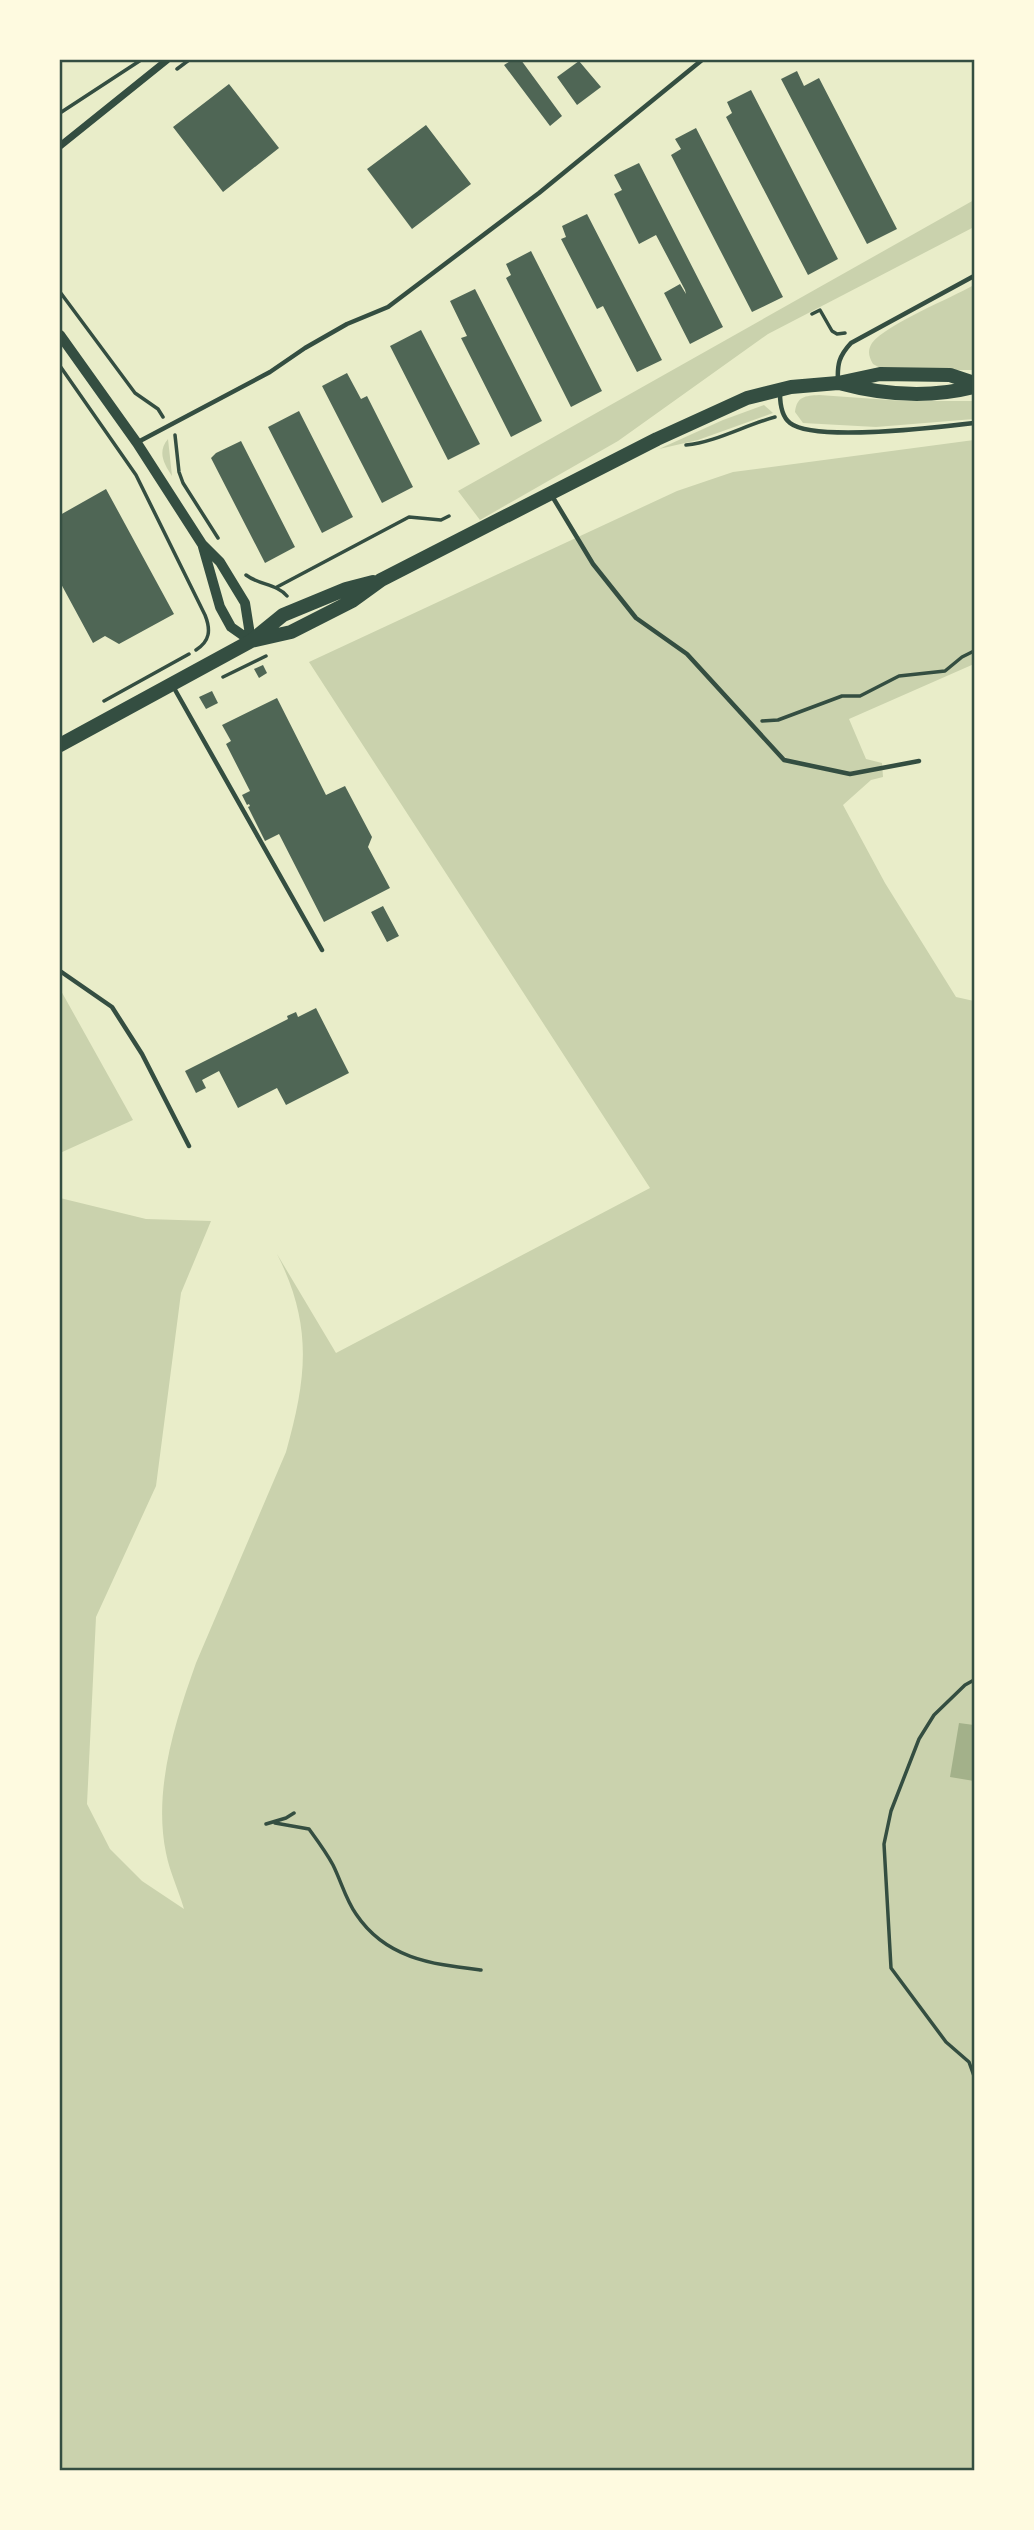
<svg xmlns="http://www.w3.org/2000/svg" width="1034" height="2530" viewBox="0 0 1034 2530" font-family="Mulish,sans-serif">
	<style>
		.green { fill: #cad2ad }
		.water { fill: #a3b18a }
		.building { fill: #4f6655 }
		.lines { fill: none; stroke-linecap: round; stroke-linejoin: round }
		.path { stroke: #344e41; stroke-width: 3.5 }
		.service { stroke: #344e41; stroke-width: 4.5 }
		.minor { stroke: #344e41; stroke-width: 7 }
		.tertiary { stroke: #344e41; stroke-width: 10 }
		.primary { stroke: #344e41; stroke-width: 14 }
		.neatline { fill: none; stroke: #344e41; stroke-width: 2.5 }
	</style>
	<rect width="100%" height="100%" fill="#e9edc9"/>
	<path class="green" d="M974,200v27l-206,107 -150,107 -138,79 -22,-29z
		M974,285v85h-90l-11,-6c-4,-7 -6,-13 -1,-21 15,-19 79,-45 102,-58z
		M819,395l85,6h70v18l-98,8 -73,-4 -8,-11c2,-16 10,-16 24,-17z
		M764,405l9,8 -75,27 -39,9 64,-29z
		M168,439l4,37c-8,-12 -15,-24 -4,-37z
		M974,440v224l-125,55 17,40 16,4 1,14 -12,3 -28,25 42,78 71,114 18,4v1469h-914v-1272l86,21 65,2 -30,72 -25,193 -60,131 -9,187 23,45 32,32 42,28c-5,-18 -14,-36 -18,-56 -13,-63 9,-131 30,-190l90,-211c21,-75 27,-127 -9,-198l59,99 314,-165 -341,-526 368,-171 56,-19z
		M60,989l73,131 -73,33z"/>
	<path class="water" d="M959,1723l15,2v56l-24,-4z"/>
	<path class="building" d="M512,60h9l41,56 -12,10 -46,-61z
		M579,61l22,26 -24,18 -20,-28z
		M797,71l7,15 15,-8 78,151 -30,15 -86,-165z
		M229,84l50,64 -56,44 -50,-65z
		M751,90l87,169 -30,16 -82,-158 6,-4 -5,-11z
		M426,125l45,59 -59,45 -45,-60z
		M696,128l87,169 -31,15 -81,-157 10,-6 -6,-10z
		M639,163l84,164 -33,17 -26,-51 16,-9 6,10 -1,-4 -29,-55 -17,9 -25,-50 8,-4 -8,-15z
		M587,214l75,146 -25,12 -34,-66 -6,3 -36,-70 5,-2 -4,-11z
		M531,251l71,140 -31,16 -65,-129 5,-3 -5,-11z
		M475,289l67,132 -31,16 -50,-99 6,-2 -17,-35z
		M421,330l59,114 -32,16 -58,-114z
		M347,373l14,26 6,-3 46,91 -31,16 -60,-117z
		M299,411l54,106 -31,16 -54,-106z
		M241,441l54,106 -30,16 -54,-105 5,-5z
		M106,489l68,125 -55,30 -14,-8 -12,7 -33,-61v-67z
		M263,665l4,8 -8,5 -5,-9z
		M212,691l6,12 -12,6 -7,-12z
		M277,698l49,97 19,-9 27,51 -4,10 22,41 -66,34 -45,-88 -14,7 -17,-34 2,-1 -1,-2 -2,1 -5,-10 8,-4 -24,-47 5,-3 -9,-16z
		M383,906l16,30 -12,6 -16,-30z
		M316,1008l33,65 -63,32 -9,-17 -39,20 -19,-37 -17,9 4,8 -10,5 -11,-22 103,-52 -1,-3 9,-4 2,5z"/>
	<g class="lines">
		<path class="path" d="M177,69l12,-9
			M60,113l81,-53
			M60,292l75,101 23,16 5,8
			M812,314l8,-4 12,21 5,3 8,-1
			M60,366l76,109 69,140c6,15 5,26 -9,35
			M175,435l4,37 4,11 35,55
			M686,445c30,-3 59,-20 89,-28
			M246,575c13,10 31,9 41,21
			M277,587l132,-70 32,3 8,-4
			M223,677l43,-21
			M104,701l85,-47
			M762,721l16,-1 64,-24h18l39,-20 46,-5 17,-14 12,-6
			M974,1680l-9,5 -31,30 -15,24 -28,72 -7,33 7,124 55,74 23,20 5,14
			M275,1823l34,6c8,11 17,23 24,36 8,16 13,35 23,49 30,45 76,50 125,56
			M266,1824l20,-6 8,-5"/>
		<path class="service" d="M838,382c-1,-18 1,-26 13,-39l123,-67
			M780,393c0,10 1,23 10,30 24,19 151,4 184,0
			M138,442l132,-70 35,-24 42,-24 41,-17 151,-114 163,-133
			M552,496l41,68 43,54 51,36 97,106 66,14 69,-13
			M174,688l148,262
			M60,971l52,36 30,47 47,92"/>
		<path class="minor" d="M60,146l107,-86"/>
		<path class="tertiary" d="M60,335l77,108 65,101 18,18 25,41 6,38
			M203,547l17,60 11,20 20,14"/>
		<path class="primary" d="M839,383c44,12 91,15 135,4
			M251,641l40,-9 61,-31 29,-21 80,-41 196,-100 90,-41 44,-11 47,-4 42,-9 70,1 24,8
			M60,745l191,-104 32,-26 63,-26 27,-7"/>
	</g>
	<rect width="1034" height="2530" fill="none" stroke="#fefae0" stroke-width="122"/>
	<rect x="61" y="61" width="912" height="2408" class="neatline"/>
</svg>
